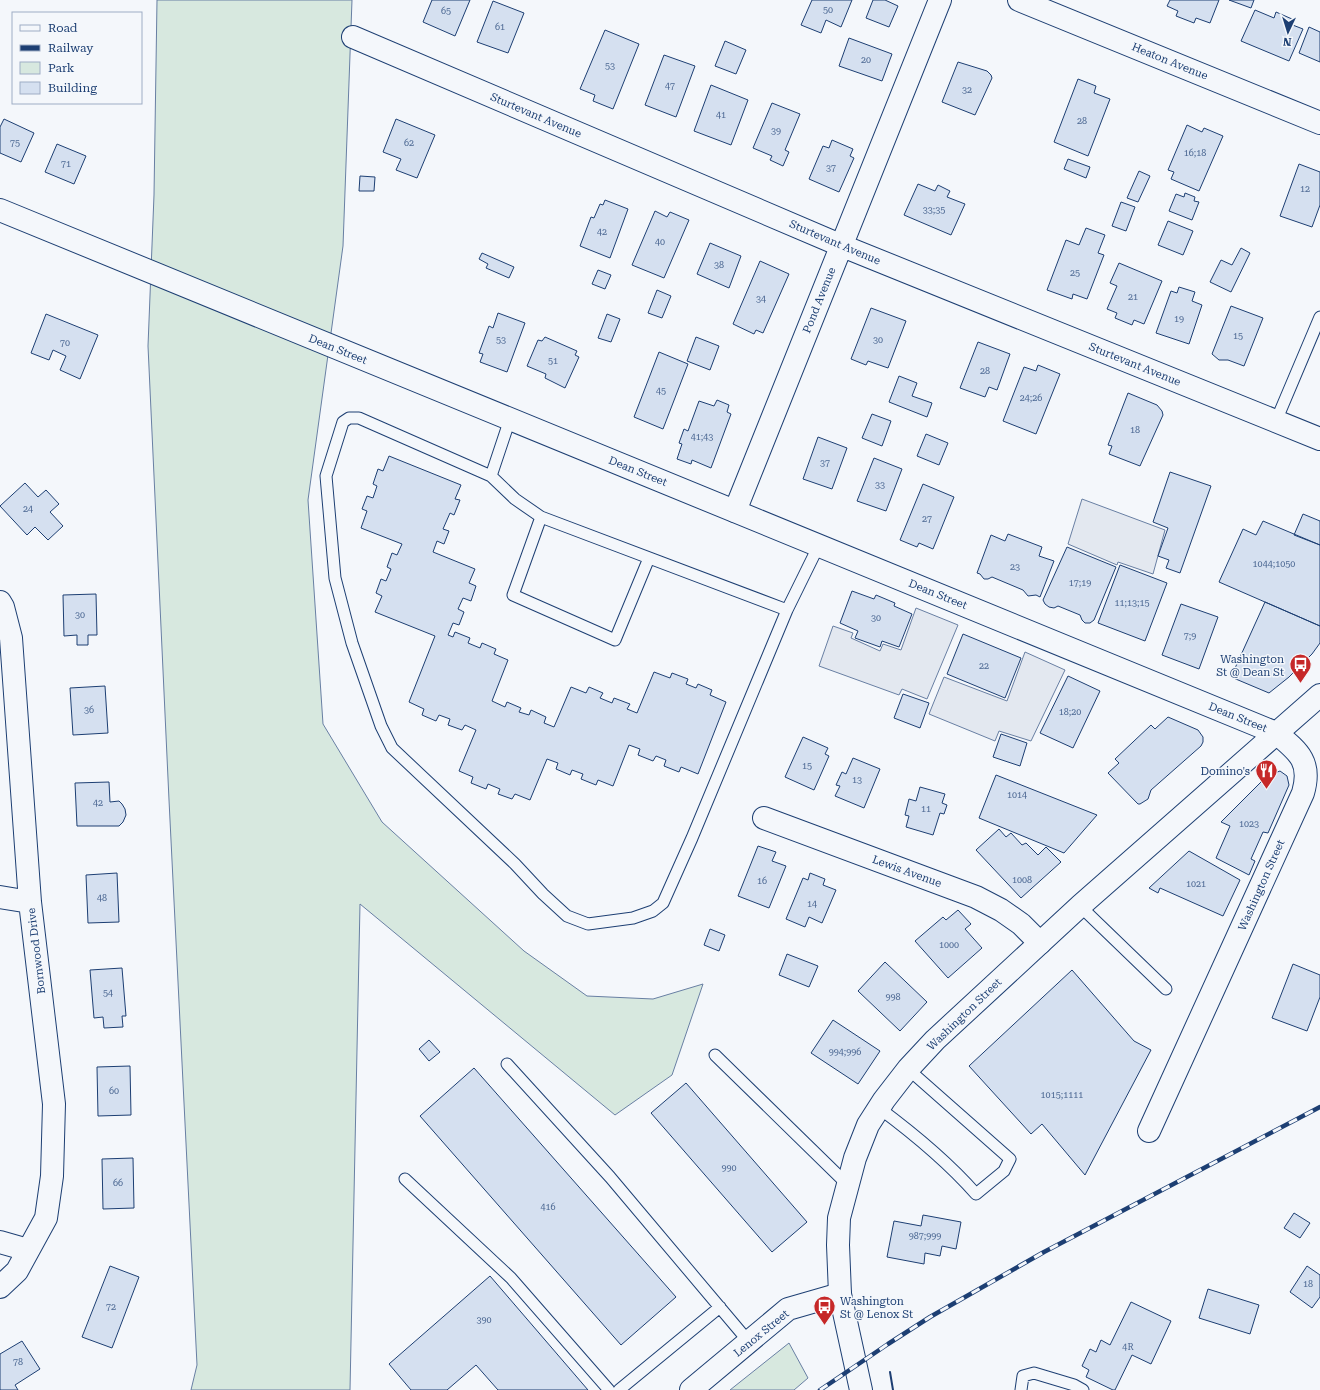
<svg xmlns="http://www.w3.org/2000/svg" width="1320" height="1390" viewBox="0 0 1320 1390" font-family="'Roboto Serif',serif">
	<style>
		.green { fill: #d7e8df; stroke: #687fa3 }
		.parking { fill: #e3e8f0; stroke: #687fa3 }
		.building { fill: #d5e0f0; stroke: #1d3f73 }
		.lines { fill: none; stroke-linecap: round; stroke-linejoin: round }
		.service-casing { stroke: #1d3f73; stroke-width: 13 }
		.minor-casing { stroke: #1d3f73; stroke-width: 24 }
		.tertiary-casing { stroke: #1d3f73; stroke-width: 24 }
		.secondary-casing { stroke: #1d3f73; stroke-width: 24 }
		.service { stroke: #f4f7fb; stroke-width: 11 }
		.minor { stroke: #f4f7fb; stroke-width: 22 }
		.tertiary { stroke: #f4f7fb; stroke-width: 22 }
		.secondary { stroke: #f4f7fb; stroke-width: 22 }
		.rail-casing { stroke: #1d3f73; stroke-width: 4.5 }
		.rail { stroke: #f4f7fb; stroke-width: 3; stroke-dasharray: 9; stroke-linecap: butt }
		.wall { stroke: #1d3f73; stroke-width: 2 }
		.labels { text-anchor: middle; stroke-width: 3; stroke-linejoin: round; paint-order: stroke }
		.number-label { font-size: 9px; fill: #4b6792 }
		.street-label { font-size: 11px; fill: #1d3f73; stroke: #f4f7fb }
		.poi-label { font-size: 11px; fill: #1d3f73; stroke: #f4f7fb; text-anchor: end }
	</style>
	<rect width="100%" height="100%" fill="#f4f7fb"/>
	<path class="green" d="M157,0h195l-9,246 -35,254 15,224 59,98 142,129 63,45 66,3 50,-15 -31,91 -57,40 -255,-211 -10,486h-159l6,-25 -28,-565 -21,-454 6,-151z
		M789,1343l19,35 -14,12h-64z"/>
	<path class="parking" d="M1082,499l83,31 -12,44 -35,-12 -1,3 -49,-21z
		M916,608l42,17 -31,74 -25,-10 -3,6 -80,-29 14,-40 20,7 -2,5 29,13 3,-7 18,6z
		M1025,652l40,18 -34,71 -32,-10 -4,10 -66,-27 15,-37 63,24z"/>
	<path class="building" d="M432,0h38l-15,36 -32,-14z
		M812,0h40l-11,27 -15,-7 -5,13 -20,-8z
		M873,0h12l13,6 -9,21 -23,-9z
		M1170,0h49l-9,23 -14,-5 -2,5 -18,-7 2,-5 -11,-5z
		M1229,0h25l-3,8z
		M493,1l31,12 -16,40 -31,-11z
		M1255,10l19,8 2,-6 16,7 -2,5 13,5 -14,32 -48,-20z
		M1309,27l11,5v30l-21,-9z
		M605,30l34,14 -26,65 -20,-8 2,-6 -15,-6z
		M849,38l43,16 -10,27 -43,-15z
		M725,41l21,9 -10,24 -21,-8z
		M664,55l31,11 -19,51 -31,-12z
		M958,62l29,9 4,4 1,3 -17,37 -33,-13z
		M1078,79l18,7 -2,7 16,6 -22,57 -34,-14z
		M711,85l37,15 -17,45 -37,-14z
		M772,103l28,11 -15,36 4,2 -6,14 -13,-6 2,-4 -19,-8z
		M4,119l30,14 -13,29 -21,-9v-26z
		M396,119l39,16 -18,43 -21,-8 5,-11 -18,-7z
		M1187,125l15,7 2,-4 19,8 -24,55 -28,-12 3,-7 -6,-2z
		M832,140l21,9 -3,7 4,2 -15,34 -30,-13 14,-33 6,2z
		M57,144l29,12 -12,28 -29,-12z
		M1068,159l22,8 -4,11 -22,-9z
		M1299,164l21,8v33l-8,22 -32,-11z
		M1139,171l11,5 -12,26 -11,-4z
		M360,176l15,1 -1,14h-15z
		M918,184l17,7 3,-6 12,6 -3,6 18,7 -14,31 -47,-20z
		M1185,193l10,4 -1,4 5,1 -7,18 -23,-9 7,-17 8,3z
		M605,200l23,9 -18,49 -30,-12 11,-29 3,1 6,-14 3,1z
		M1121,202l14,5 -9,24 -14,-5z
		M655,211l12,6 3,-5 19,8 -25,58 -32,-13z
		M1168,221l25,10 -10,24 -25,-10z
		M1086,228l19,7 -7,18 6,2 -17,44 -14,-5 -1,5 -25,-9 19,-50 13,5z
		M710,243l31,13 -12,32 -32,-14z
		M1241,248l9,5 -19,39 -21,-10 11,-22 11,5z
		M482,253l32,14 -5,11 -23,-10 2,-4 -9,-5z
		M760,261l29,13 -26,59 -7,-3 -2,4 -21,-10z
		M1119,263l43,18 -18,43 -10,-4 -2,5 -17,-7 2,-5 -10,-4 10,-23 -7,-3z
		M598,270l13,5 -6,14 -13,-5z
		M1179,287l16,5 -3,9 10,4 -13,39 -33,-11 15,-42 6,2z
		M657,290l14,6 -9,22 -14,-5z
		M1231,306l32,12 -19,48 -16,-6h-9l-7,-6z
		M871,308l35,13 -18,47 -20,-7 -2,4 -15,-6z
		M498,313l27,10 -18,49 -27,-10 3,-8 -4,-1 10,-27 4,2z
		M46,314l52,21 -18,44 -20,-9 6,-14 -13,-6 -4,10 -18,-7z
		M607,314l13,5 -9,23 -13,-4z
		M545,337l32,14 -2,4 4,2 -14,31 -20,-10 1,-4 -19,-8 11,-26 4,1z
		M696,337l23,9 -9,24 -23,-9z
		M978,342l32,12 -13,36 -8,-3 -4,10 -25,-9z
		M659,352l29,12 -25,65 -29,-12z
		M1038,365l22,9 -24,60 -33,-13 21,-54 12,4z
		M899,376l18,7 -5,13 20,7 -5,14 -38,-15z
		M1128,393l29,12 5,6 1,4 -23,51 -31,-12 3,-8 -4,-1z
		M717,400l12,5 -2,7 4,2 -20,54 -19,-8 -1,4 -14,-5 5,-15 -3,-1 5,-14 4,2 11,-30 15,5z
		M872,414l19,7 -9,25 -20,-8z
		M926,434l22,9 -9,22 -22,-9z
		M818,437l29,11 -15,41 -29,-10z
		M389,456l72,29 -6,14 5,1 -6,15 -4,-2 -7,16 6,2 -5,13 -7,-3 -4,11 42,17 -6,14 7,3 -5,15 -8,-3 -5,11 6,3 -5,13 -6,-2 -5,12 5,2 2,-5 15,6 -2,5 12,5 2,-5 14,6 -2,5 14,6 -16,41 13,6 2,-5 14,6 -2,4 10,3 2,-5 15,7 -2,6 10,4 17,-40 15,6 3,-6 14,6 -3,5 12,5 2,-5 16,6 -3,5 10,4 17,-41 16,6 2,-5 16,6 -2,5 10,4 2,-4 14,6 -2,5 16,7 -28,72 -17,-7 -2,5 -15,-6 2,-6 -10,-4 -3,5 -15,-6 2,-6 -11,-4 -16,41 -15,-6 -2,5 -15,-6 2,-5 -11,-4 -2,5 -14,-6 2,-6 -11,-4 -17,41 -15,-6 -3,5 -14,-5 2,-5 -12,-5 -2,5 -15,-6 2,-6 -14,-6 17,-41 -11,-5 -3,5 -14,-5 2,-6 -11,-4 -3,6 -14,-6 2,-6 -15,-7 26,-66 -60,-24 7,-16 -6,-3 5,-14 5,2 5,-12 -4,-2 5,-14 5,2 5,-11 -41,-16 6,-17 -5,-2 5,-13 6,2 4,-12 -4,-2 5,-15 5,2z
		M874,458l28,11 -16,42 -29,-10z
		M1170,472l41,14 -31,87 -14,-5 3,-8 -11,-4 10,-28 -15,-6z
		M25,483l13,14 8,-7 13,14 -9,8 13,14 -15,14 -13,-13 -8,8 -27,-29z
		M923,484l31,13 -21,52 -14,-6 -2,4 -17,-7z
		M1303,514l17,7v24l-26,-10z
		M1263,521l57,24v81l-101,-44 24,-53 13,6z
		M1008,534l34,13 -3,9 15,5 -14,36 -4,-2 -8,1 -5,-6 -31,-13 -4,2h-4l-4,-5 -3,-1 14,-38 14,6z
		M1067,547l49,20 -22,53 -4,3h-5l-3,-3 -2,-5 -22,-9 -4,2 -5,-1 -4,-3 -2,-4z
		M1120,565l47,18 -22,58 -47,-18z
		M852,591l22,8 2,-4 19,8 -1,3 18,8 -13,33 -17,-6 -2,6 -25,-9 3,-7 -18,-8z
		M96,594l1,41h-9v10h-11v-10l-13,1 -1,-41z
		M1265,602l55,24v17l-8,11 -23,23 -20,16 -38,-16z
		M1181,604l37,13 -19,52 -37,-14z
		M963,634l58,24 -16,40 -58,-24z
		M1068,676l32,15 -27,57 -33,-15z
		M105,686l3,47 -35,2 -3,-47z
		M903,694l26,9 -9,25 -26,-10z
		M1168,717l30,13 5,7v5l-2,4 -50,44 -3,9 -8,5h-2l-30,-31 11,-10 -4,-4 36,-34 4,4z
		M1001,734l26,9 -7,23 -27,-9z
		M803,737l25,11 -3,6 4,2 -15,34 -29,-13z
		M853,758l27,11 -16,39 -29,-12 5,-10 -4,-1 6,-13 4,2z
		M1280,771l7,5 2,9 -21,48 -5,-1 -12,27 4,2 -6,14 -33,-17 14,-32 -9,-4 46,-46z
		M996,775l101,40 -33,38 -85,-35z
		M109,782l1,20 9,-1 3,3 3,5 1,6 -3,7 -4,4h-42l-2,-43z
		M920,787l25,7 -3,9 5,2 -3,9 -4,-1 -7,22 -27,-8 3,-11 -4,-1 4,-16 7,2z
		M999,829l7,8 5,-4 11,12 4,-2 12,12 8,-8 15,15 -40,36 -45,-48z
		M758,846l18,6 -4,9 14,5 -17,42 -31,-12z
		M1189,851l51,29 -17,36 -63,-28 -2,5 -9,-5z
		M117,873l2,49 -31,1 -2,-48z
		M810,873l15,6 -2,6 13,5 -14,33 -13,-6 -4,10 -19,-8 17,-41 5,2z
		M958,910l13,14 -6,5 17,19 -34,30 -33,-37 28,-24 3,3z
		M710,929l15,6 -6,16 -15,-6z
		M787,954l31,12 -9,21 -30,-12z
		M885,962l42,40 -27,29 -42,-40z
		M1293,964l27,11v22l-13,34 -35,-13z
		M122,968l4,48h-4l1,11 -19,1 -1,-11 -9,1 -4,-48z
		M1072,970l62,71 17,9 -66,125 -43,-51 -11,10 -62,-68z
		M833,1020l47,31 -22,33 -47,-31z
		M429,1040l11,12 -11,9 -10,-12z
		M130,1066l1,49 -33,1 -1,-49z
		M474,1068l202,229 -55,48 -201,-229z
		M686,1083l121,139 -35,30 -121,-139z
		M133,1158l1,50 -31,1 -1,-50z
		M1294,1213l16,10 -10,15 -16,-10z
		M923,1215l38,7 -5,27 -14,-3 -2,10 -15,-3 -1,11 -37,-7 7,-36 27,5z
		M110,1266l29,11 -27,71 -30,-11z
		M1307,1266l13,9v22l-8,11 -22,-16z
		M490,1276l98,114h-90l-22,-25 -29,25h-36l-22,-26z
		M1208,1289l51,16 -9,29 -51,-16z
		M1131,1302l40,19 -20,43 -19,-9 -17,35h-2l-27,-13 3,-7 -7,-4 8,-17 6,3 5,-12 9,5z
		M22,1341l18,28 -25,16 3,5h-18v-36z"/>
	<g class="lines">
		<defs>
			<path id="service" d="M1276,421l44,-104
				M491,476l24,23 26,18 246,93 -95,228 -29,65 -10,8 -20,7 -45,6 -21,-8 -24,-22 -28,-30 -123,-116 -11,-22 -29,-83 -17,-65 -9,-102 17,-54 6,-4h10l132,58 19,-57
				M541,517l-28,78 102,45 34,-82
				M787,610l32,-65
				M1080,906l86,83
				M715,1055l133,130
				M507,1064l103,113 139,165
				M879,1108c35,26 68,53 97,86l28,-23 6,-12 -102,-90
				M405,1179l106,99 98,112
				M619,1390l101,-83
				M1021,1390l2,-14 11,-3 40,12 9,5"/>
			<path id="minor" d="M1019,0l301,123
				M353,37l487,208 480,194
				M735,511l205,-511
				M0,602l3,5 8,31 19,264 24,202 -2,72 -6,42 -29,53 -17,16
				M764,818l212,79 25,13 20,14 19,19
				M0,897l30,5
				M1149,1131l154,-338c9,-31 -4,-41 -27,-60
				M0,1242l28,8"/>
			<path id="tertiary" d="M691,1390l97,-81 52,-15"/>
			<path id="secondary" d="M0,210l1276,523
				M861,1390l-21,-96 -2,-49 1,-27 16,-60 13,-33 16,-25 24,-31 27,-29 105,-97 40,-37 240,-211"/>
		</defs>
		<use href="#service" class="service-casing"/>
		<use href="#minor" class="minor-casing"/>
		<use href="#tertiary" class="tertiary-casing"/>
		<use href="#secondary" class="secondary-casing"/>
		<use href="#service" class="service"/>
		<use href="#minor" class="minor"/>
		<use href="#tertiary" class="tertiary"/>
		<use href="#secondary" class="secondary"/>
		<defs>
			<path id="rail" d="M820,1390l68,-46 42,-27 114,-65 276,-145"/>
		</defs>
		<use href="#rail" class="rail-casing"/>
		<use href="#rail" class="rail"/>
		<path class="wall" d="M890,1372l3,18"/>
	</g>
	<defs>
		<symbol id="bus-pin" viewBox="-11 -11 22 30"><path d="M0 17L-7.5 6A9.5 9.5 0 1 1 7.5 6Z" fill="#c62828" stroke="#f4f7fb"/><path d="M-5-6H5V4H4V6H2V4H-2V6H-4V4H-5ZM-3.5-4V0h7V-4ZM-3.5 1.2v1.5H-2V1.2ZM2 1.2v1.5H3.5V1.2Z" fill="#fff"/></symbol>
		<symbol id="restaurant-pin" viewBox="-11 -11 22 30"><path d="M0 17L-7.5 6A9.5 9.5 0 1 1 7.5 6Z" fill="#c62828" stroke="#f4f7fb"/><path d="M-5-6h1v4h1v-4h1v4h1v-4h1v5L-1.5 .5V6h-2V.5L-5-1ZM5-6V6H3V1.5H1.5Q1.5-4 5-6Z" fill="#fff"/></symbol>
	</defs>
	<g fill-rule="evenodd">
		<use href="#bus-pin" x="1288" y="652" width="25" height="34"/>
		<use href="#restaurant-pin" x="1254" y="758" width="25" height="34"/>
		<use href="#bus-pin" x="812" y="1294" width="25" height="34"/>
	</g>
	<g class="labels">
		<g class="number-label">
			<text x="828" y="13">50</text>
			<text x="446" y="14">65</text>
			<text x="500" y="30">61</text>
			<text x="866" y="63">20</text>
			<text x="610" y="69">53</text>
			<text x="670" y="89">47</text>
			<text x="967" y="93">32</text>
			<text x="721" y="118">41</text>
			<text x="1082" y="124">28</text>
			<text x="776" y="134">39</text>
			<text x="15" y="146">75</text>
			<text x="409" y="146">62</text>
			<text x="1195" y="156">16;18</text>
			<text x="66" y="167">71</text>
			<text x="831" y="171">37</text>
			<text x="1305" y="192">12</text>
			<text x="934" y="213">33;35</text>
			<text x="602" y="235">42</text>
			<text x="660" y="245">40</text>
			<text x="719" y="268">38</text>
			<text x="1075" y="276">25</text>
			<text x="1133" y="300">21</text>
			<text x="761" y="302">34</text>
			<text x="1179" y="322">19</text>
			<text x="1238" y="339">15</text>
			<text x="501" y="343">53</text>
			<text x="878" y="343">30</text>
			<text x="65" y="346">70</text>
			<text x="553" y="364">51</text>
			<text x="985" y="374">28</text>
			<text x="661" y="394">45</text>
			<text x="1031" y="401">24;26</text>
			<text x="1135" y="433">18</text>
			<text x="702" y="440">41;43</text>
			<text x="825" y="466">37</text>
			<text x="880" y="488">33</text>
			<text x="28" y="512">24</text>
			<text x="927" y="522">27</text>
			<text x="1274" y="567">1044;1050</text>
			<text x="1015" y="570">23</text>
			<text x="1080" y="586">17;19</text>
			<text x="1132" y="606">11;13;15</text>
			<text x="80" y="618">30</text>
			<text x="876" y="621">30</text>
			<text x="1190" y="639">7;9</text>
			<text x="984" y="669">22</text>
			<text x="89" y="713">36</text>
			<text x="1070" y="715">18;20</text>
			<text x="807" y="769">15</text>
			<text x="857" y="783">13</text>
			<text x="1017" y="798">1014</text>
			<text x="98" y="806">42</text>
			<text x="926" y="812">11</text>
			<text x="1249" y="827">1023</text>
			<text x="1022" y="883">1008</text>
			<text x="762" y="884">16</text>
			<text x="1196" y="887">1021</text>
			<text x="102" y="901">48</text>
			<text x="812" y="907">14</text>
			<text x="949" y="948">1000</text>
			<text x="108" y="996">54</text>
			<text x="893" y="1000">998</text>
			<text x="845" y="1055">994;996</text>
			<text x="114" y="1094">60</text>
			<text x="1062" y="1098">1015;1111</text>
			<text x="729" y="1171">990</text>
			<text x="118" y="1186">66</text>
			<text x="548" y="1210">416</text>
			<text x="925" y="1239">987;999</text>
			<text x="1308" y="1287">18</text>
			<text x="111" y="1310">72</text>
			<text x="484" y="1323">390</text>
			<text x="1128" y="1350">4R</text>
			<text x="18" y="1365">78</text>
		</g>
		<g class="street-label">
			<text transform="translate(1170 61) rotate(22)" y="4">Heaton Avenue</text>
			<text transform="translate(536 115) rotate(23)" y="4">Sturtevant Avenue</text>
			<text transform="translate(835 242) rotate(23)" y="4">Sturtevant Avenue</text>
			<text transform="translate(819 300) rotate(-68)" y="4">Pond Avenue</text>
			<text transform="translate(338 349) rotate(22)" y="4">Dean Street</text>
			<text transform="translate(1135 364) rotate(22)" y="4">Sturtevant Avenue</text>
			<text transform="translate(638 471) rotate(22)" y="4">Dean Street</text>
			<text transform="translate(938 594) rotate(22)" y="4">Dean Street</text>
			<text transform="translate(1238 717) rotate(22)" y="4">Dean Street</text>
			<text transform="translate(907 871) rotate(20)" y="4">Lewis Avenue</text>
			<text transform="translate(1261 885) rotate(-66)" y="4">Washington Street</text>
			<text transform="translate(36 951) rotate(-97)" y="4">Bornwood Drive</text>
			<text transform="translate(964 1014) rotate(-44)" y="4">Washington Street</text>
			<text transform="translate(761 1333) rotate(-39)" y="4">Lenox Street</text>
		</g>
		<g class="poi-label">
			<text x="1284" y="663">Washington<tspan x="1284" dy="13">St @ Dean St</tspan></text>
			<text x="1250" y="775">Domino's</text>
			<text x="840" y="1305" text-anchor="start">Washington<tspan x="840" dy="13">St @ Lenox St</tspan></text>
		</g>
	</g>
	<rect x="12" y="12" width="130" height="92" fill="#f4f7fb" stroke="#9eadc5"/>
	<rect x="20" y="25" width="20" height="6" fill="#f4f7fb" stroke="#9eadc5"/>
	<text x="48" y="32" font-size="12" fill="#1d3f73">Road</text>
	<rect x="20" y="45" width="20" height="6" fill="#1d3f73" stroke="#9eadc5"/>
	<text x="48" y="52" font-size="12" fill="#1d3f73">Railway</text>
	<rect x="20" y="62" width="20" height="12" fill="#d7e8df" stroke="#9eadc5"/>
	<text x="48" y="72" font-size="12" fill="#1d3f73">Park</text>
	<rect x="20" y="82" width="20" height="12" fill="#d5e0f0" stroke="#9eadc5"/>
	<text x="48" y="92" font-size="12" fill="#1d3f73">Building</text>
	<g transform="translate(1288 32) rotate(184)" stroke="#f4f7fb" stroke-width="3" paint-order="stroke">
	<path d="M0-3L7 15L0 10L-7 15Z" fill="#1d3f73"/>
	<text y="-6" font-size="11" font-weight="bold" text-anchor="middle" fill="#1d3f73">N</text>
	</g>
</svg>
